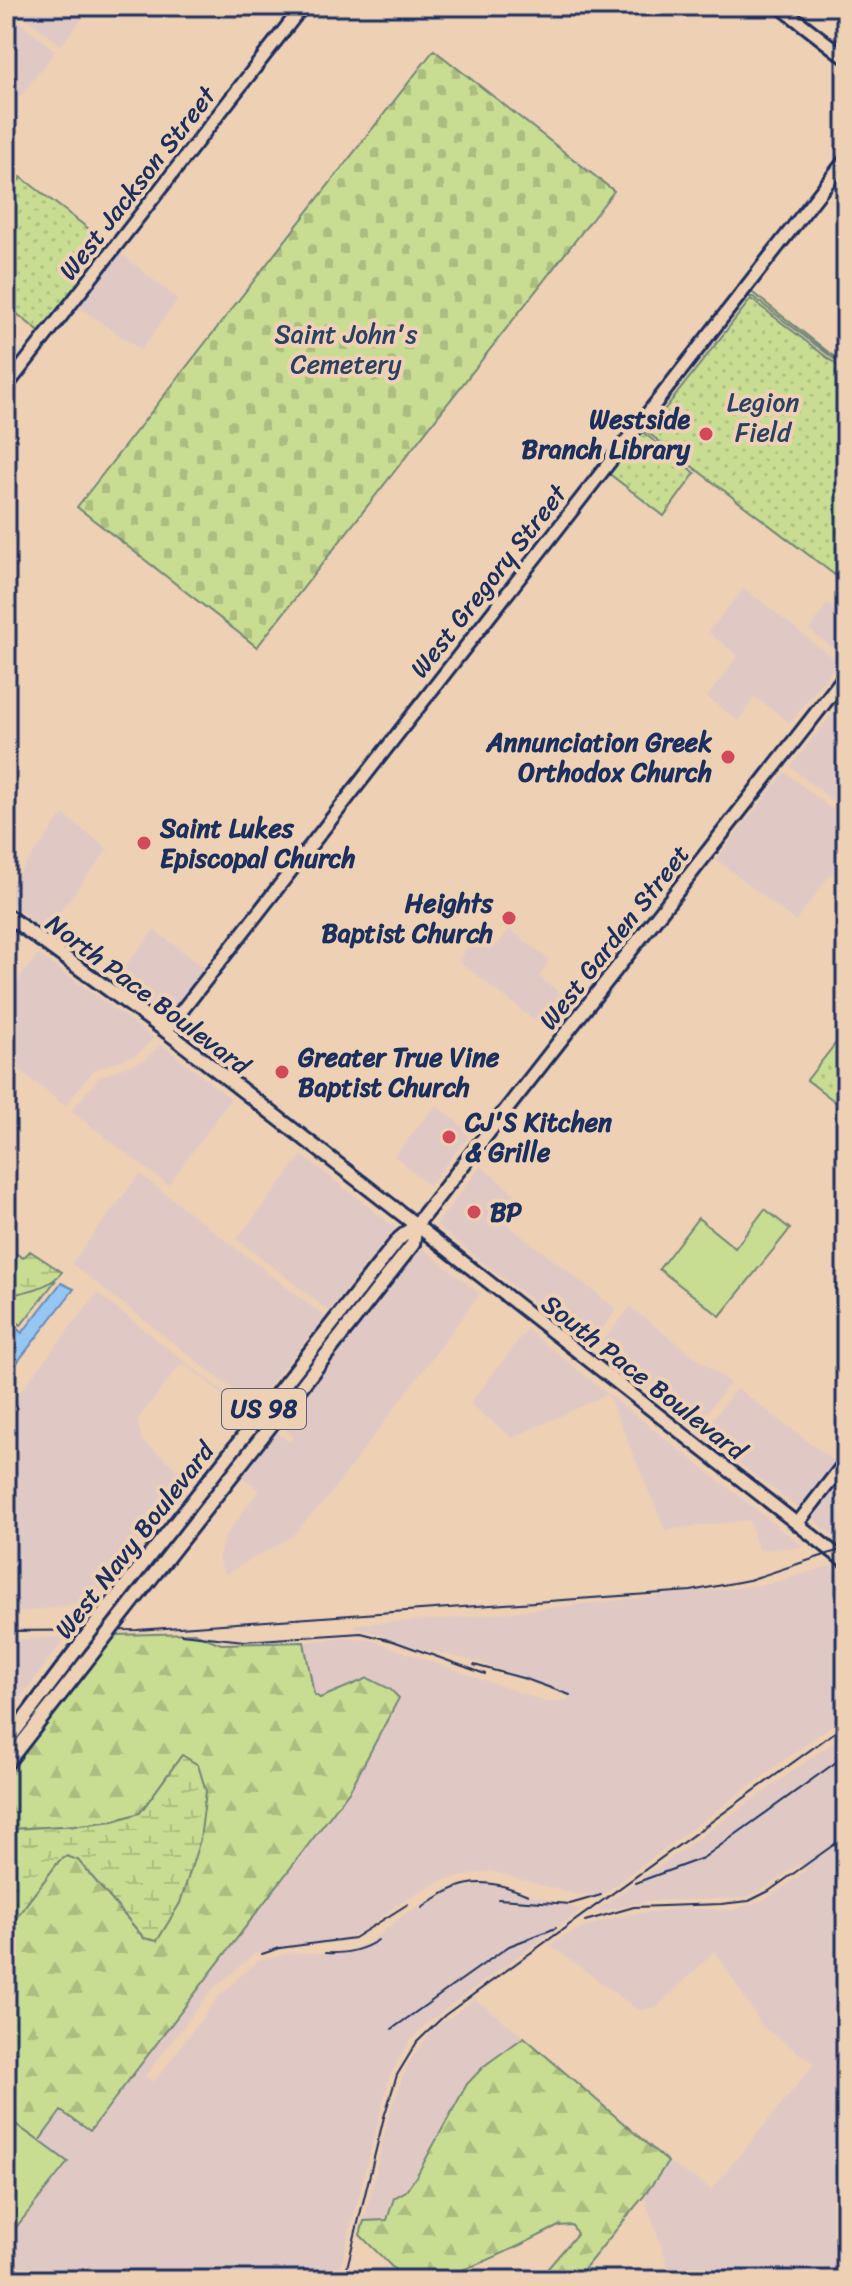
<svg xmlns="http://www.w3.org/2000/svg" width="852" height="2286" viewBox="0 0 852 2286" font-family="Sriracha,sans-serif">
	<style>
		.built { fill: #e0c9c5 }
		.green { fill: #c8dd92; stroke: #728678; stroke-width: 2 }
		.forest { fill: url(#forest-firs); stroke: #728678; stroke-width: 2 }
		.wetland { fill: url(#wetland-marsh); stroke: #728678; stroke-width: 2 }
		.cemetery { fill: url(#cemetery-stones); stroke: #728678; stroke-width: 2 }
		.park { fill: url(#park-dots); stroke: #728678; stroke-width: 2 }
		.water { fill: #96c6f2; stroke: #658ab7; stroke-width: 2 }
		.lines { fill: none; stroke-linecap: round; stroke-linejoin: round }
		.secondary-casing { stroke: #1b2f5e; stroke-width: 17 }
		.primary-casing { stroke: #1b2f5e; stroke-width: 18 }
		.secondary { stroke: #eed0b5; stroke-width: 11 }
		.primary { stroke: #eed0b5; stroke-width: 12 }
		.rail { stroke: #1b2f5e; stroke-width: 2 }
		.primary-bridge-casing { stroke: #1b2f5e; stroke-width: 18; stroke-linecap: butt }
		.primary-bridge { stroke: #eed0b5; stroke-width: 12 }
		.poi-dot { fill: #d1495b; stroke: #eed0b5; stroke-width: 3 }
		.labels { text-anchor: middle; stroke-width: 8; stroke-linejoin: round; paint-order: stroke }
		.shield { fill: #eed0b5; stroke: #5a5f78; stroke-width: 2 }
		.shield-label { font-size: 24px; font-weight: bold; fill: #1b2f5e }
		.street-label { font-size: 26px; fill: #1b2f5e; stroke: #eed0b5 }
		.park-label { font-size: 26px; fill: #2c4063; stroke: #eed0b5 }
		.poi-label { font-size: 26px; font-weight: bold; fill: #1b2f5e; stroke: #eed0b5; text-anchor: start }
	</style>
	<defs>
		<pattern id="forest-firs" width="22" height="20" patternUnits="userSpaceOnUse" patternTransform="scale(2)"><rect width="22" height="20" fill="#c8dd92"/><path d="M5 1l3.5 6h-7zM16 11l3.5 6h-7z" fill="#abbe80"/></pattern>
		<pattern id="wetland-marsh" width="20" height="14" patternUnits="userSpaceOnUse" patternTransform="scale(2)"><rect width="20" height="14" fill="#c8dd92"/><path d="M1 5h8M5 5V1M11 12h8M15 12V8" fill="none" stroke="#abbe80"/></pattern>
		<pattern id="cemetery-stones" width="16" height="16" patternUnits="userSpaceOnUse" patternTransform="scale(2)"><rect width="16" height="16" fill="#c8dd92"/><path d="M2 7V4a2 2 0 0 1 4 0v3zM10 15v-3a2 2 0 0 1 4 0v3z" fill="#abbe80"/></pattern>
		<pattern id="park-dots" width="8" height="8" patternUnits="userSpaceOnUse" patternTransform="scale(2)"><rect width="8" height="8" fill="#c8dd92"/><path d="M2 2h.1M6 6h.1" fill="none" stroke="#abbe80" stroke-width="1.8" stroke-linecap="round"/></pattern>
	</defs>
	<rect width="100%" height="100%" fill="#eed0b5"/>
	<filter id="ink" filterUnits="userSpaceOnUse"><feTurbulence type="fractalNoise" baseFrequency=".0125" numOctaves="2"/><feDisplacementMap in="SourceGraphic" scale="16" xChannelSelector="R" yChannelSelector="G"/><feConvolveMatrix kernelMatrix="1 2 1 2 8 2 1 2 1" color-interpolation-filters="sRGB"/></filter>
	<g filter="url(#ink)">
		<path class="built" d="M10,6h82l-31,39z
			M6,12l50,39 -36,46 -14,-11z
			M117,251l61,48 -37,51 -65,-45z
			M744,588l94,74 -48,61 -35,-26 -17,24 -31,-24 31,-41 -30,-24z
			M827,604l19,14v33l-3,5 -34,-26z
			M835,710l11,8v93l-56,-44z
			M785,772l61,48v35l-51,66 -79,-62z
			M63,814l45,35 -63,82 -39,-32v-8z
			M510,929l39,31 -10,17 34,26 -23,29 -92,-71 21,-30 17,15z
			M154,930l54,40 -38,49 -56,-39z
			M38,954l116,84 -14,15 -46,17 -29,36 -59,-46v-65z
			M161,1044l70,55 -63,86 -97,-74 28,-34 45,-17z
			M436,1105l35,28 -42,53 -35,-30z
			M302,1155l94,73 -67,83 -92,-72z
			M481,1166l39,32 -16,24 113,87 -28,37 -153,-121z
			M140,1174l185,143 -72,88 -180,-140 -1,-3z
			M420,1246l60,48 -152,203 -38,41 -65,36 -7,-15 7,-22 34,-47 -17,-13 35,-45 12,10 5,-5 -13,-11z
			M97,1293l151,118 -2,3 -63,-52 -45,57 4,21 49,41 -97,120 -88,14v-205z
			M630,1307l100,76 -35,45 -100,-77z
			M527,1329l81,65 196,153 -45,3 -10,-30 -84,10 -57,-136 -96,44 -42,-34z
			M737,1388l101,76 -36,47 -101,-77z
			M846,1468v71l-6,2 -32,-25z
			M829,1566l17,14v135l-244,180 -29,-1 -82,-23 -48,9 -48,26 -33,26 -24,10 -49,3 -35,9 -43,37 -66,85 9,6 64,-85 40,-37 34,-7h49l28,-10 36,-29 42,-24 44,-7 91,27 -155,113 -17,18 -20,35 -53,204h-331v-40l62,-77 -29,-22 21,-30 31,20 259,-341 49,-92 -9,-9 -41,-4 -29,13 -6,-4 -10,-52 41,-4 26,2 175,62 21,-2 1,-5 -90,-33 -60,-14 -49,-17 -13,-2 -1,-5 91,-5 323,-35z
			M66,1637l-60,80v-77z
			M846,1733v547h-173l-29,-84 24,-34 44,27 102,-125 -51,-37 -48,-76 -58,56 -19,3 -88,-65 19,-12 46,-16 62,-9 55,2 32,-10 21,-14 21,-16 -5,-7 -34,24 -22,11 -96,3 -56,12z
			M475,1999l49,38 -40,29 -31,43 -47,82 -12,7 -7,22 -23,1 25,-106 18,-50 26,-36z"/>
		<path class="green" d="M765,1209l25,20 -70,87 -61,-47 39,-51 37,30z
			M56,1280l-35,45 -15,-12v-17l29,-7z
			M11,2120l57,42 -62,78v-117z"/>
		<path class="forest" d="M194,1633l27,11 83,-2 10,52 6,4 48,-20 22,11 9,9 -49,92 -260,341 -29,-20 -22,30 -28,-20 -5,2v-192l53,-70 8,-5 11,4 66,78 38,-183 -42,58 -26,8 -34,4 -67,4 -7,9v-61l109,-142z
			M524,2037l144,125 -24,34 -69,84h-37l39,-46 -5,-9 -13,1c-48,23 -100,54 -154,54l-45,-45 4,-14 23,-1 7,-22 12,-7 11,-16 50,-91 17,-18z"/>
		<path class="wetland" d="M6,1247l17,11 7,-7 32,21c-12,16 -37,20 -56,24z
			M182,1755l16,10 8,26 -6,49 -20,63 -23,38 -13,-3 -66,-78 -11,-4 -8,5 -53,70v-93l7,-9 67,-4 34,-4 26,-8z"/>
		<path class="cemetery" d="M434,50l180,141 -357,456 -180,-140z"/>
		<path class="park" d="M21,177l90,69 -69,88 -36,-29v-108z
			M749,290l97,76v2l-93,-71h-5l-104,133 1,4 50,39 -31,43 -57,-44z
			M751,299l95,73v188l-11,15 -188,-143z
			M846,1030v80l-39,-30z"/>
		<path class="water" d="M61,1283l13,6 -62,80 -4,1 -2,-51 16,14z"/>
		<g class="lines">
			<defs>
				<path id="secondary" d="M779,6l67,52
					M6,387l297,-381
					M166,1031l680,-872
					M416,1225l430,337
					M797,1524l49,-63"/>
				<path id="primary" d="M6,915l160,116 250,194
					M138,1595l275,-351 3,-19
					M117,1597l282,-358 17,-14 430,-550
					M6,1743l76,-101
					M6,1764l96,-123"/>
			</defs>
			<use href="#secondary" class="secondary-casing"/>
			<use href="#primary" class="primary-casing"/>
			<use href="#secondary" class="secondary"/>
			<use href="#primary" class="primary"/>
			<path class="rail" d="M6,1631l131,-1 554,-39 58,-11 97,-32
				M181,1634l63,7 117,-8 32,8 92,33
				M474,1665l52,14 44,16
				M635,1883l68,-25 143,-103
				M498,1899l72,5 31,-9
				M422,1908c37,-29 63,-32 106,-13
				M585,1921l49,-14 87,-3 28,-3 20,-10 77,-55
				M325,1953c20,1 37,-2 53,-13
				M262,1954l18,-6 74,-10 54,-34
				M392,2029l117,-83 47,-18
				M344,2280l40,-163 13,-42 20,-33 28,-27 401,-291"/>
			<defs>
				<path id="primary-bridge" d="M102,1641l36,-46
					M82,1642l35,-45"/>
			</defs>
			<use href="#primary-bridge" class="primary-bridge-casing"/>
			<use href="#primary-bridge" class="primary-bridge"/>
		</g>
	</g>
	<g class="poi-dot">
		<circle cx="706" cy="434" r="8"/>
		<circle cx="728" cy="757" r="8"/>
		<circle cx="144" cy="843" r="8"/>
		<circle cx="509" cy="918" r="8"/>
		<circle cx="282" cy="1072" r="8"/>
		<circle cx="449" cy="1137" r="8"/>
		<circle cx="474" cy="1212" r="8"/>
	</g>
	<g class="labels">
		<rect class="shield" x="222" y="1389" width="84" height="40" rx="6"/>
		<g class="shield-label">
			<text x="264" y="1417">US 98</text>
		</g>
		<g class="street-label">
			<text transform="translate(137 183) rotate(-52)" y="9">West Jackson Street</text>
			<text transform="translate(488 581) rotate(-52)" y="9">West Gregory Street</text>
			<text transform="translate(614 937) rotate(-52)" y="9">West Garden Street</text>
			<text transform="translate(148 994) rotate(37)" y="9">North Pace Boulevard</text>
			<text transform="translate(644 1377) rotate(38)" y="9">South Pace Boulevard</text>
			<text transform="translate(134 1540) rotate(-52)" y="9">West Navy Boulevard</text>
		</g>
		<g class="park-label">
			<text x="346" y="343">Saint John's<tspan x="346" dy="30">Cemetery</tspan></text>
			<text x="763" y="411">Legion<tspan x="763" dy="30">Field</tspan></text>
		</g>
		<g class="poi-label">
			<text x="690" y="428" text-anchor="end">Westside<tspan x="690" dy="30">Branch Library</tspan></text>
			<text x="712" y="751" text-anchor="end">Annunciation Greek<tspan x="712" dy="30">Orthodox Church</tspan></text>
			<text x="160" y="837">Saint Lukes<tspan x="160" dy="30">Episcopal Church</tspan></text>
			<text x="493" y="912" text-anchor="end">Heights<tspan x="493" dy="30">Baptist Church</tspan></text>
			<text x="298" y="1066">Greater True Vine<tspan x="298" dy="30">Baptist Church</tspan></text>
			<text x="465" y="1131">CJ'S Kitchen<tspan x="465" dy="30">&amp; Grille</tspan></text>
			<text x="490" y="1221">BP</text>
		</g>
	</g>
	<rect width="852" height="2286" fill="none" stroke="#eed0b5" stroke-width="32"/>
	<rect x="16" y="16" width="820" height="2254" fill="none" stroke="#1b2f5e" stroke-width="3" filter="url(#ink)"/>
</svg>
